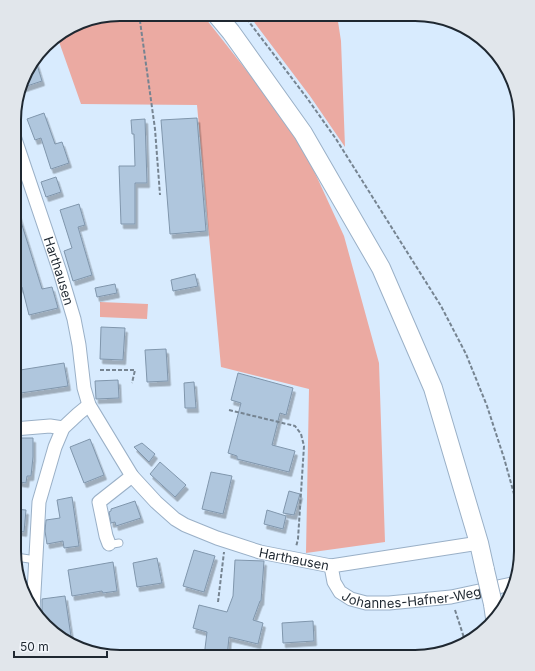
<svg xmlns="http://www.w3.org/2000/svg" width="535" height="671" viewBox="0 0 535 671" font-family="Inter,sans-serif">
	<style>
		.green { fill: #ebaaa2 }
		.building { fill: #afc6dd; stroke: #8096ac; filter: url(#shadow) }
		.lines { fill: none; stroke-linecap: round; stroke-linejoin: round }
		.lane-casing { stroke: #9ab0c7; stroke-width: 9 }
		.street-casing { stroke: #9ab0c7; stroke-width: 15 }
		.secondary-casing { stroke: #9ab0c7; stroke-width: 20 }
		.path { stroke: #768491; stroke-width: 2; stroke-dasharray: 4 2; stroke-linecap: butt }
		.lane { stroke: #fff; stroke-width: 7 }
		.street { stroke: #fff; stroke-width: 13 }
		.secondary { stroke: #fff; stroke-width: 18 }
		.secondary-bridge-casing { stroke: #9ab0c7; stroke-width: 20; stroke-linecap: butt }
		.secondary-bridge { stroke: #fff; stroke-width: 18 }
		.labels { text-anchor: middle; stroke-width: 3; stroke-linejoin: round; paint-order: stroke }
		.street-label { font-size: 13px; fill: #1f2831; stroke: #f2f6fb }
		.rim { fill: none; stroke: #1f2831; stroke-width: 2 }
	</style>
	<defs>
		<filter id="shadow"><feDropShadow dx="2.5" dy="4.5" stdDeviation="0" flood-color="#0004"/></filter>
	</defs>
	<rect width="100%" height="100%" fill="#d8ebfe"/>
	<path class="green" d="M120,14h81l5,5 92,117 46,100 35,127 6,179 -79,11 3,-164 -88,-22 -24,-262 -116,-1 -24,-68 28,-16z
		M248,14l89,1 4,26 4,106 -35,-51z
		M100,302l48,2 -1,15 -47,-2z"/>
	<path class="building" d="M35,58l7,23 -21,7 7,-21z
		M44,113l11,31 7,-2 7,21 -18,6 -10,-31 -6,2 -8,-21z
		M197,118l9,113 -36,3 -9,-114z
		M145,119l2,64h-12v41h-14l-2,-58h16l-1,-32h-2l-1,-14z
		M56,177l5,15 -15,5 -5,-15z
		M79,204l6,21 -7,2 14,48 -19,6 -9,-30 8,-3 -12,-38z
		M15,209h2l25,80 10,-2 6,21 -29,7 -7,-28 -7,3z
		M195,274l3,12 -25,5 -2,-11z
		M115,284l2,9 -20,4 -2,-9z
		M101,327l24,1 -2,32 -23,-1z
		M166,349l2,32 -21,1 -2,-32z
		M64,363l4,23 -54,8v-23z
		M238,373l55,15 -7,27 -6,-2 -8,32 23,6 -6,21 -52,-13v-3l-9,-3 13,-50 -10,-3z
		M118,380l1,18 -23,1 -1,-18z
		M194,382l2,26h-11l-1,-25z
		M17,438h16v19l-2,19h-4l-1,7 -12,-2v-15h3z
		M90,439l14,36 -20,8 -14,-36z
		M142,443l13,11 -6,8 -15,-15z
		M160,462l26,23 -11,12 -25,-23z
		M211,472l21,4 -9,38 -21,-5z
		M289,491l11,3 -6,21 -11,-2z
		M72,497l7,49 -15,2 -1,-7 -16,3 -2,-13 1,-11 14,-2 -3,-18z
		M135,501l6,17 -25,8 -1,-4 -4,1 -2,-11 2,-1v-2z
		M14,509l12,1 -2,22 -10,-2z
		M267,510l19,6 -3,13 -19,-5z
		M194,550l21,6 -11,36 -21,-6z
		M157,558l5,25 -25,4 -4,-24z
		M235,560l29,1 -3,40h-1l-7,19 10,3 -5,21 -29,-7 -2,20h-23l3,-25 -14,-4 6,-23 28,7 6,-16z
		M113,562l4,29 -14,2 -1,-2 -30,5 -4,-26z
		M65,596l7,47 -11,-4 -19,-20v-20z
		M313,621l1,20 -31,2 -1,-20z"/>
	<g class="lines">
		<defs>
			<path id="lane" d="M107,545l12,-2
				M16,557l20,3"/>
			<g id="street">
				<path id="s1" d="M15,139l45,133 14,47 5,26 5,43 5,17 43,71 24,26 19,17 10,6 32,13 43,14 71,14 148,-23"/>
				<path d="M14,429l36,-3 13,2"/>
				<path d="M109,544l-3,-8 -7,-34 33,-26"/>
				<path id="s2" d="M331,566l3,16 6,10 11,7 15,4h23l62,-6 61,-13"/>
				<path d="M33,610l6,-108 16,-55 8,-19 15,-14 11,-9"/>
			</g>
			<path id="secondary" d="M216,14l15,18 72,101 78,135 52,120 46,155 6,27
				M493,604l2,14"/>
		</defs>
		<use href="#lane" class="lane-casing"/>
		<use href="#street" class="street-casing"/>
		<use href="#secondary" class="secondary-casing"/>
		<path class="path" d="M139,14l16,115 5,66
			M243,14l64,84 29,41 105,167 25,48 21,52 17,52 17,61
			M100,370h35l-3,13
			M229,410l66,16 6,8 3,12 -6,93 -2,8
			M218,602l6,-50
			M455,610l11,34"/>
		<use href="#lane" class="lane"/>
		<use href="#street" class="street"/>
		<use href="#secondary" class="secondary"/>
		<defs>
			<path id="secondary-bridge" d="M485,570l8,34"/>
		</defs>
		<use href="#secondary-bridge" class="secondary-bridge-casing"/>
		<use href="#secondary-bridge" class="secondary-bridge"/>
	</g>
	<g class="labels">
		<g class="street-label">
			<text dy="5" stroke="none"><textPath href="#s1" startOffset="139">Harthausen</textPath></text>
			<text dy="5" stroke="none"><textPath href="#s1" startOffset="547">Harthausen</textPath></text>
			<text dy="5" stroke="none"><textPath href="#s2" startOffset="102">Johannes-Hafner-Weg</textPath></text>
		</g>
	</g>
	<path d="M0 0H535V671H0ZM120 21H415A99 99 0 0 1 514 120V551A99 99 0 0 1 415 650H120A99 99 0 0 1 21 551V120A99 99 0 0 1 120 21Z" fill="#e1e6eb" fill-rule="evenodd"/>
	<path class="rim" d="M120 21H415A99 99 0 0 1 514 120V551A99 99 0 0 1 415 650H120A99 99 0 0 1 21 551V120A99 99 0 0 1 120 21Z"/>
	<path d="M14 651v6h93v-6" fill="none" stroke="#1f2831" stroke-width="2"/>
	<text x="20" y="651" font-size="12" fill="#1f2831" stroke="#f2f6fb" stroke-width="3" paint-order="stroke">50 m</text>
</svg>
